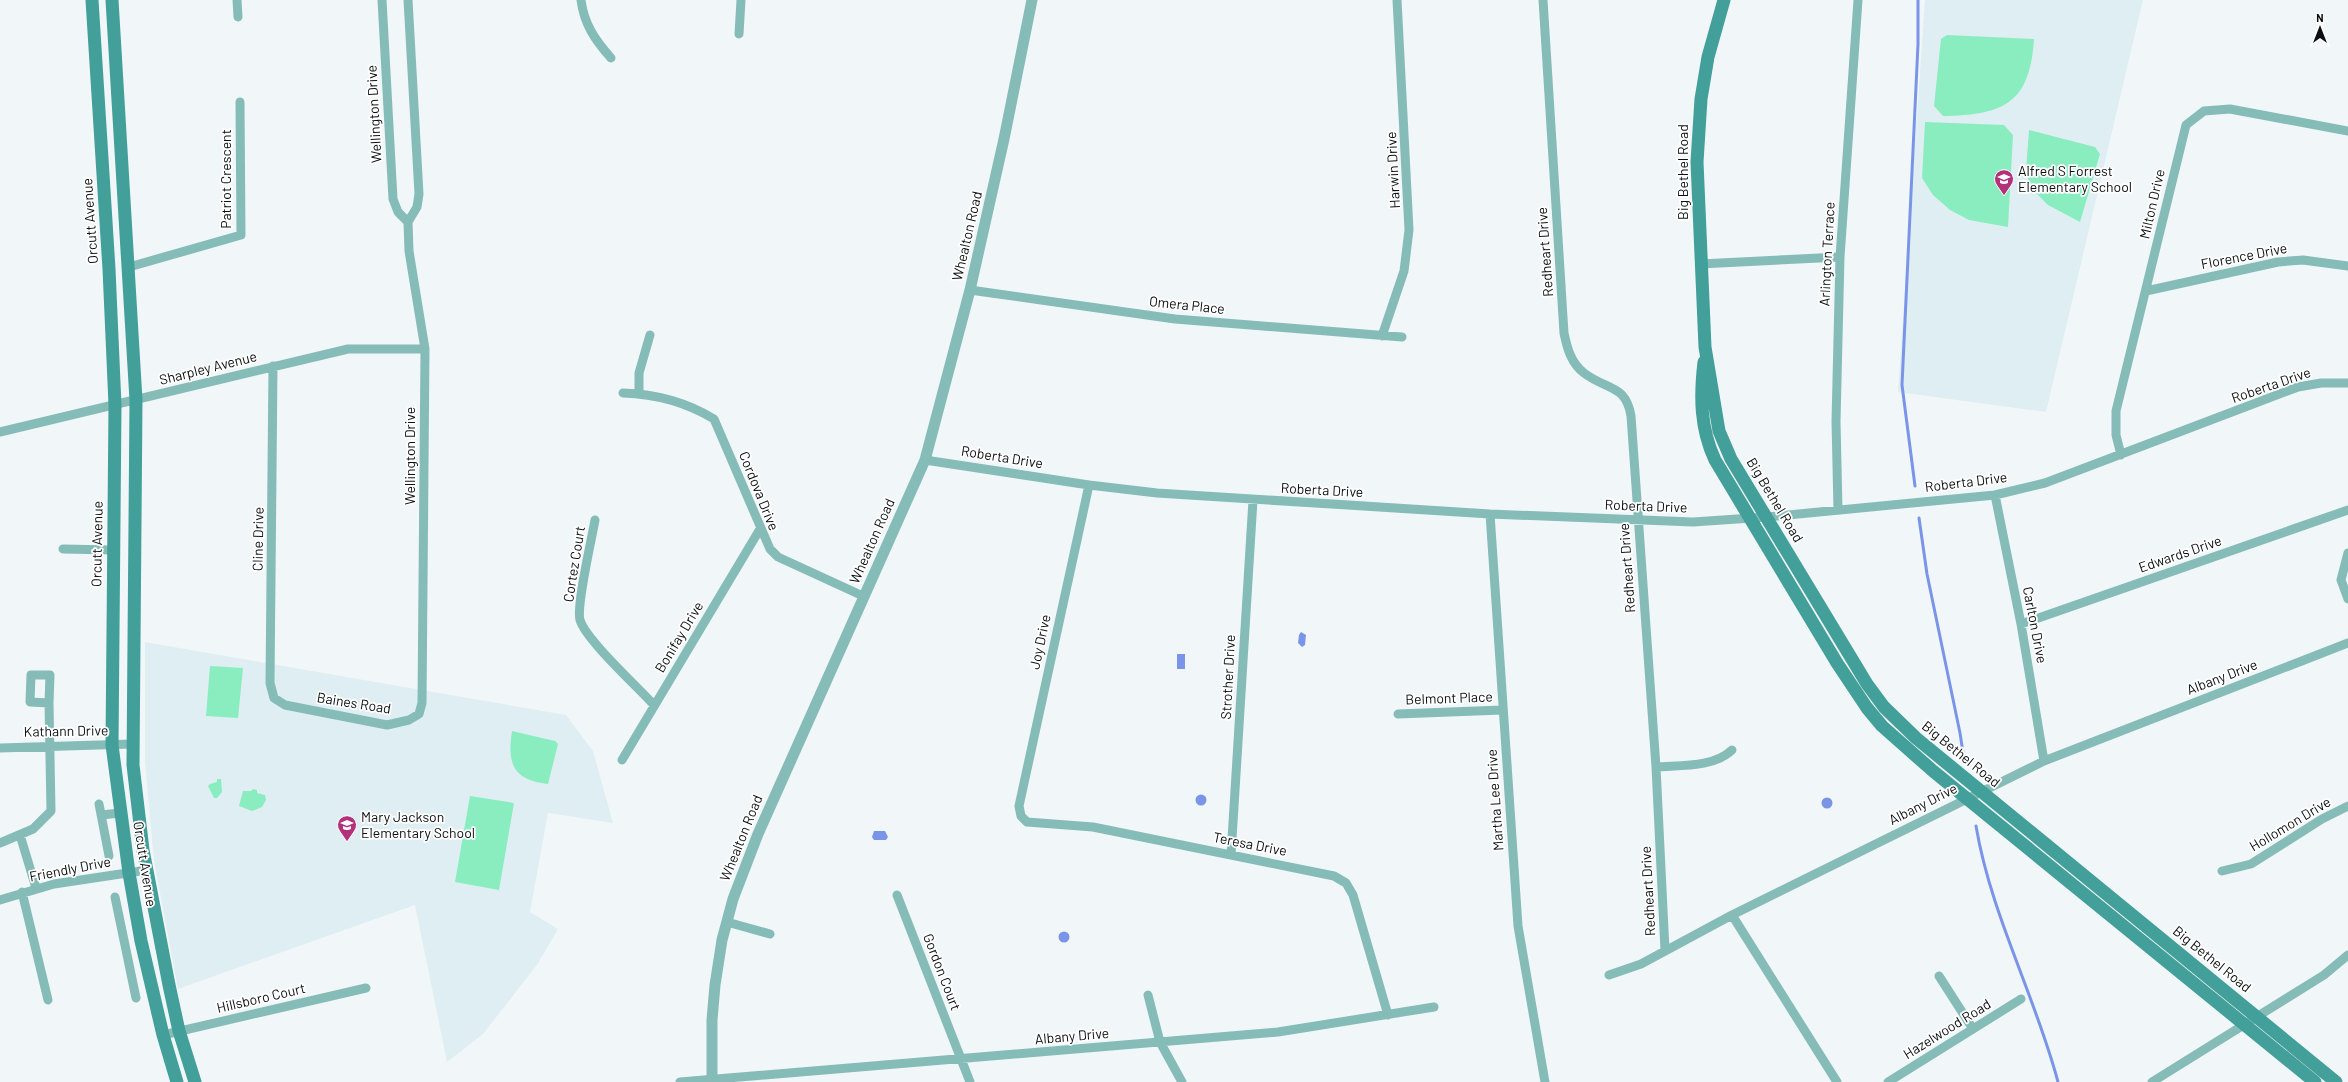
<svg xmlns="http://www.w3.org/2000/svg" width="2348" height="1082" viewBox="0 0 2348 1082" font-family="Barlow,sans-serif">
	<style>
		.built { fill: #dfeef3 }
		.green { fill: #8aedc0 }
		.water { fill: #7a94e8 }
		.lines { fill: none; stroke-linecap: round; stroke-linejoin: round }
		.stream { stroke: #7a94e8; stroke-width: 3 }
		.minor { stroke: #85bcb8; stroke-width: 9 }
		.tertiary { stroke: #85bcb8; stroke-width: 11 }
		.secondary { stroke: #429f99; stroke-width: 13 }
		.labels { text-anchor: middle; stroke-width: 3.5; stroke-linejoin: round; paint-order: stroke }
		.street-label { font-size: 14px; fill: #0c0e0f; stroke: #fff }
		.poi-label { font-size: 14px; fill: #0c0e0f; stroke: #fff; text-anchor: start }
	</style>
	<rect width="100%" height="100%" fill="#f1f7f9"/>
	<path class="built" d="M1925,0h218l-97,412 -148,-20z
		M145,642l421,73 27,36 20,72 -65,-10 -18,99 28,17 -21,36 -54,69 -36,28 -32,-157 -237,84 -24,-128 -9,-98z"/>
	<path class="green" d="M1947,35l87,4c-4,65 -31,76 -91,77l-9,-10 7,-67z
		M1925,122l79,3 9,10 -5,92 -39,-7 -19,-10 -17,-15 -11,-17z
		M2029,130l66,17 5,7 -20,68 -32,-17 -12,-12 -8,-14 -2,-8z
		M210,666l33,2 -5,50 -32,-2z
		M512,731l43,10 3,3 -10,40c-35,-4 -41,-20 -36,-53z
		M217,779h4l1,13 -5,6h-3l-6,-12 2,-2 7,-2z
		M253,789l4,1v3l8,2 1,5 -4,7 -10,4 -13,-5 4,-15h8z
		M470,796l44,7 -15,87 -44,-8z"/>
	<path class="water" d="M1301,632l5,3 -1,10 -3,2 -4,-4 1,-8z
		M1177,654h8v15h-8z
		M1195.5 800a5.5 5.5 0 1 1 11 0a5.5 5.5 0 1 1-11 0Z
		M1821.5 803a5.5 5.5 0 1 1 11 0a5.5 5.5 0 1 1-11 0Z
		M874,831h11l3,6 -2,3h-12l-2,-3z
		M1058.5 937a5.5 5.5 0 1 1 11 0a5.5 5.5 0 1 1-11 0Z"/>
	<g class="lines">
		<path class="stream" d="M1915,486l-13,-101 16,-341v-44
			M1919,518l8,56 33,159 4,26
			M1976,826c15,89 59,169 82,256"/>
		<path class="minor" d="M237,0l1,17
			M382,0l11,199 5,13 10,10
			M581,0c3,24 14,40 30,58
			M1543,0l21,333c3,15 7,30 20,40 22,17 42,11 47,43l25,351 9,183
			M739,34l2,-34
			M1700,264l140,-7
			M129,267l112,-32 -1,-133
			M970,290l205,29 227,18
			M2146,291l132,-29 25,-2 45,6
			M1382,336l22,-65 5,-41 -12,-230
			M273,366l-3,317 4,15 11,7 102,20 22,-5 10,-6 3,-11 3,-354 -16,-98 -1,-29 9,-15 2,-13 -11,-194
			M623,393c32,1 63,9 91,26l56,130 8,8 85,39
			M639,393v-20l11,-38
			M0,432l348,-83h77
			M2121,455l-5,-20v-24l70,-286 18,-14 26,-2 118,22
			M925,460l164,25 68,8 333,21 203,8 74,-5 228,-22 50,-12 253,-96 23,-4h27
			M1089,485l-70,321 2,10 6,6 66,5 241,49 12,7 7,12 35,120
			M1995,495l26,129 23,137
			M1838,510l-2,-89 4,-164 18,-257
			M1490,514l28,412 27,156
			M595,520c-3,18 -19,86 -15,100 6,20 58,67 74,85
			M63,549l50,1
			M2348,553l-7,27 7,19
			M2021,624l327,-114
			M31,675h19l-1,28 -19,-1z
			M1398,714l104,-4
			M0,748l132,-4
			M622,760l138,-231
			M1656,767c24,-2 57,1 76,-17
			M99,804l10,52
			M101,815l19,-2
			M20,835l16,53
			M0,843l33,-14 18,-18 -2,-108
			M1231,855l22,-355
			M2222,871l29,-7 71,-45 26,-13
			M22,892l26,108
			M897,895l73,187
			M115,897l21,101
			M0,900l54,-16 93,-14
			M1732,915l105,167
			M727,922l43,12
			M1609,975l32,-11 91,-49 312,-154 304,-118
			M1939,976l34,53
			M1148,995l12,47 22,40
			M163,1035l203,-47
			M680,1082l598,-50 156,-25
			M1888,1082l133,-83
			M2152,1082l172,-107 24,-20"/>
		<path class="tertiary" d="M712,1082v-62l3,-35 7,-45 11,-41 25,-65 167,-374 45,-170 34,-151 28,-139"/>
		<path class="secondary" d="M92,0l17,269 6,136 -3,340 17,128 12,68 22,94 14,47
			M112,0l24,400 -3,365 10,85 26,135 10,46 16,51
			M1724,0l-16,57 -7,42 -4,63 8,185 14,84 12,28 136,225 17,23 32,31 420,344
			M1704,362c-4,34 -4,66 11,98l122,203 30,45 15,18 51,45 382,311"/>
	</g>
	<defs>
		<symbol id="school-pin" viewBox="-11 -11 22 30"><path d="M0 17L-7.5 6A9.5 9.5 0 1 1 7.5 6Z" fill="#b3307a" stroke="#fff"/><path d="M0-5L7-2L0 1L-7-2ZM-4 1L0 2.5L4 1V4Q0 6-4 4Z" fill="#fff"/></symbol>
	</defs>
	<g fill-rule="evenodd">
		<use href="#school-pin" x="1993" y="168" width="22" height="30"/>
		<use href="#school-pin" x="336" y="814" width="22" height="30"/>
	</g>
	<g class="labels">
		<g class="street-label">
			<text transform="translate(374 114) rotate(-93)" y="5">Wellington Drive</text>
			<text transform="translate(1393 170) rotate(-93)" y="5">Harwin Drive</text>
			<text transform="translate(1683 172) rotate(-90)" y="5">Big Bethel Road</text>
			<text transform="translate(226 179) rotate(-90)" y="5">Patriot Crescent</text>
			<text transform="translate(2152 204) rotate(-77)" y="5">Milton Drive</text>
			<text transform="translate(90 221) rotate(-94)" y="5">Orcutt Avenue</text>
			<text transform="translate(967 236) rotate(-77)" y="5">Whealton Road</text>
			<text transform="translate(1545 252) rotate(-94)" y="5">Redheart Drive</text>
			<text transform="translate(1827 254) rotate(-87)" y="5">Arlington Terrace</text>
			<text transform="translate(2244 256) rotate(-11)" y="5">Florence Drive</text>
			<text transform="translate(1187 305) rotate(6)" y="5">Omera Place</text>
			<text transform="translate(208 368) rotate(-14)" y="5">Sharpley Avenue</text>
			<text transform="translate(2271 385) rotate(-19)" y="5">Roberta Drive</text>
			<text transform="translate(410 456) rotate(-90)" y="5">Wellington Drive</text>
			<text transform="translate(1002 457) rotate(9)" y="5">Roberta Drive</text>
			<text transform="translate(1966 482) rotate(-7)" y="5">Roberta Drive</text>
			<text transform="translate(1322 490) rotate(3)" y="5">Roberta Drive</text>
			<text transform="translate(759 491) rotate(68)" y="5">Cordova Drive</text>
			<text transform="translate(1775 500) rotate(59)" y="5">Big Bethel Road</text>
			<text transform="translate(1646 506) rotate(2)" y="5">Roberta Drive</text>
			<text transform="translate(258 539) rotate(-89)" y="5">Cline Drive</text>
			<text transform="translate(872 541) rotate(-66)" y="5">Whealton Road</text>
			<text transform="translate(97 544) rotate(-89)" y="5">Orcutt Avenue</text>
			<text transform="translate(2180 554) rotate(-19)" y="5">Edwards Drive</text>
			<text transform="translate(574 564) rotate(-81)" y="5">Cortez Court</text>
			<text transform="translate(1627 568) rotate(-94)" y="5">Redheart Drive</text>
			<text transform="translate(2035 625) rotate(79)" y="5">Carlton Drive</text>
			<text transform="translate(679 637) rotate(-59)" y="5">Bonifay Drive</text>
			<text transform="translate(1040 642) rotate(-78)" y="5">Joy Drive</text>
			<text transform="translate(1228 677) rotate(-87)" y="5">Strother Drive</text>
			<text transform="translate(2222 677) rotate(-21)" y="5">Albany Drive</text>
			<text transform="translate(1449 698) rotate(-2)" y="5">Belmont Place</text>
			<text transform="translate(354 703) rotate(9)" y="5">Baines Road</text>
			<text transform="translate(66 731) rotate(-1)" y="5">Kathann Drive</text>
			<text transform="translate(1961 754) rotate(39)" y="5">Big Bethel Road</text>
			<text transform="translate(1495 800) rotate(-94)" y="5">Martha Lee Drive</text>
			<text transform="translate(1923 804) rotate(-27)" y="5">Albany Drive</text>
			<text transform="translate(2290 824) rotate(-31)" y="5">Hollomon Drive</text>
			<text transform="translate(741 838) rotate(-68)" y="5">Whealton Road</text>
			<text transform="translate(1250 844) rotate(11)" y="5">Teresa Drive</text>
			<text transform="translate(145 864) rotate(81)" y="5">Orcutt Avenue</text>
			<text transform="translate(70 869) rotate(-11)" y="5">Friendly Drive</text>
			<text transform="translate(1648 891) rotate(-93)" y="5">Redheart Drive</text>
			<text transform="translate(2212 959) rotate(39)" y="5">Big Bethel Road</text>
			<text transform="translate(942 972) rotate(69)" y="5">Gordon Court</text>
			<text transform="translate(261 998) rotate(-13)" y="5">Hillsboro Court</text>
			<text transform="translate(1947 1029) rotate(-32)" y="5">Hazelwood Road</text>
			<text transform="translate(1072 1036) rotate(-5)" y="5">Albany Drive</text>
		</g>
		<g class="poi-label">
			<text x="2018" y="176">Alfred S Forrest<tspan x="2018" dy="16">Elementary School</tspan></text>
			<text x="361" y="822">Mary Jackson<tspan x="361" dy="16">Elementary School</tspan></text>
		</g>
	</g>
	<g transform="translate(2320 28)" stroke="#ffffff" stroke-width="3" paint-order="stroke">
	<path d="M0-3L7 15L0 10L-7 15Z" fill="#0c0e0f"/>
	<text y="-6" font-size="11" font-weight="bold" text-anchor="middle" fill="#0c0e0f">N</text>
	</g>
</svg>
